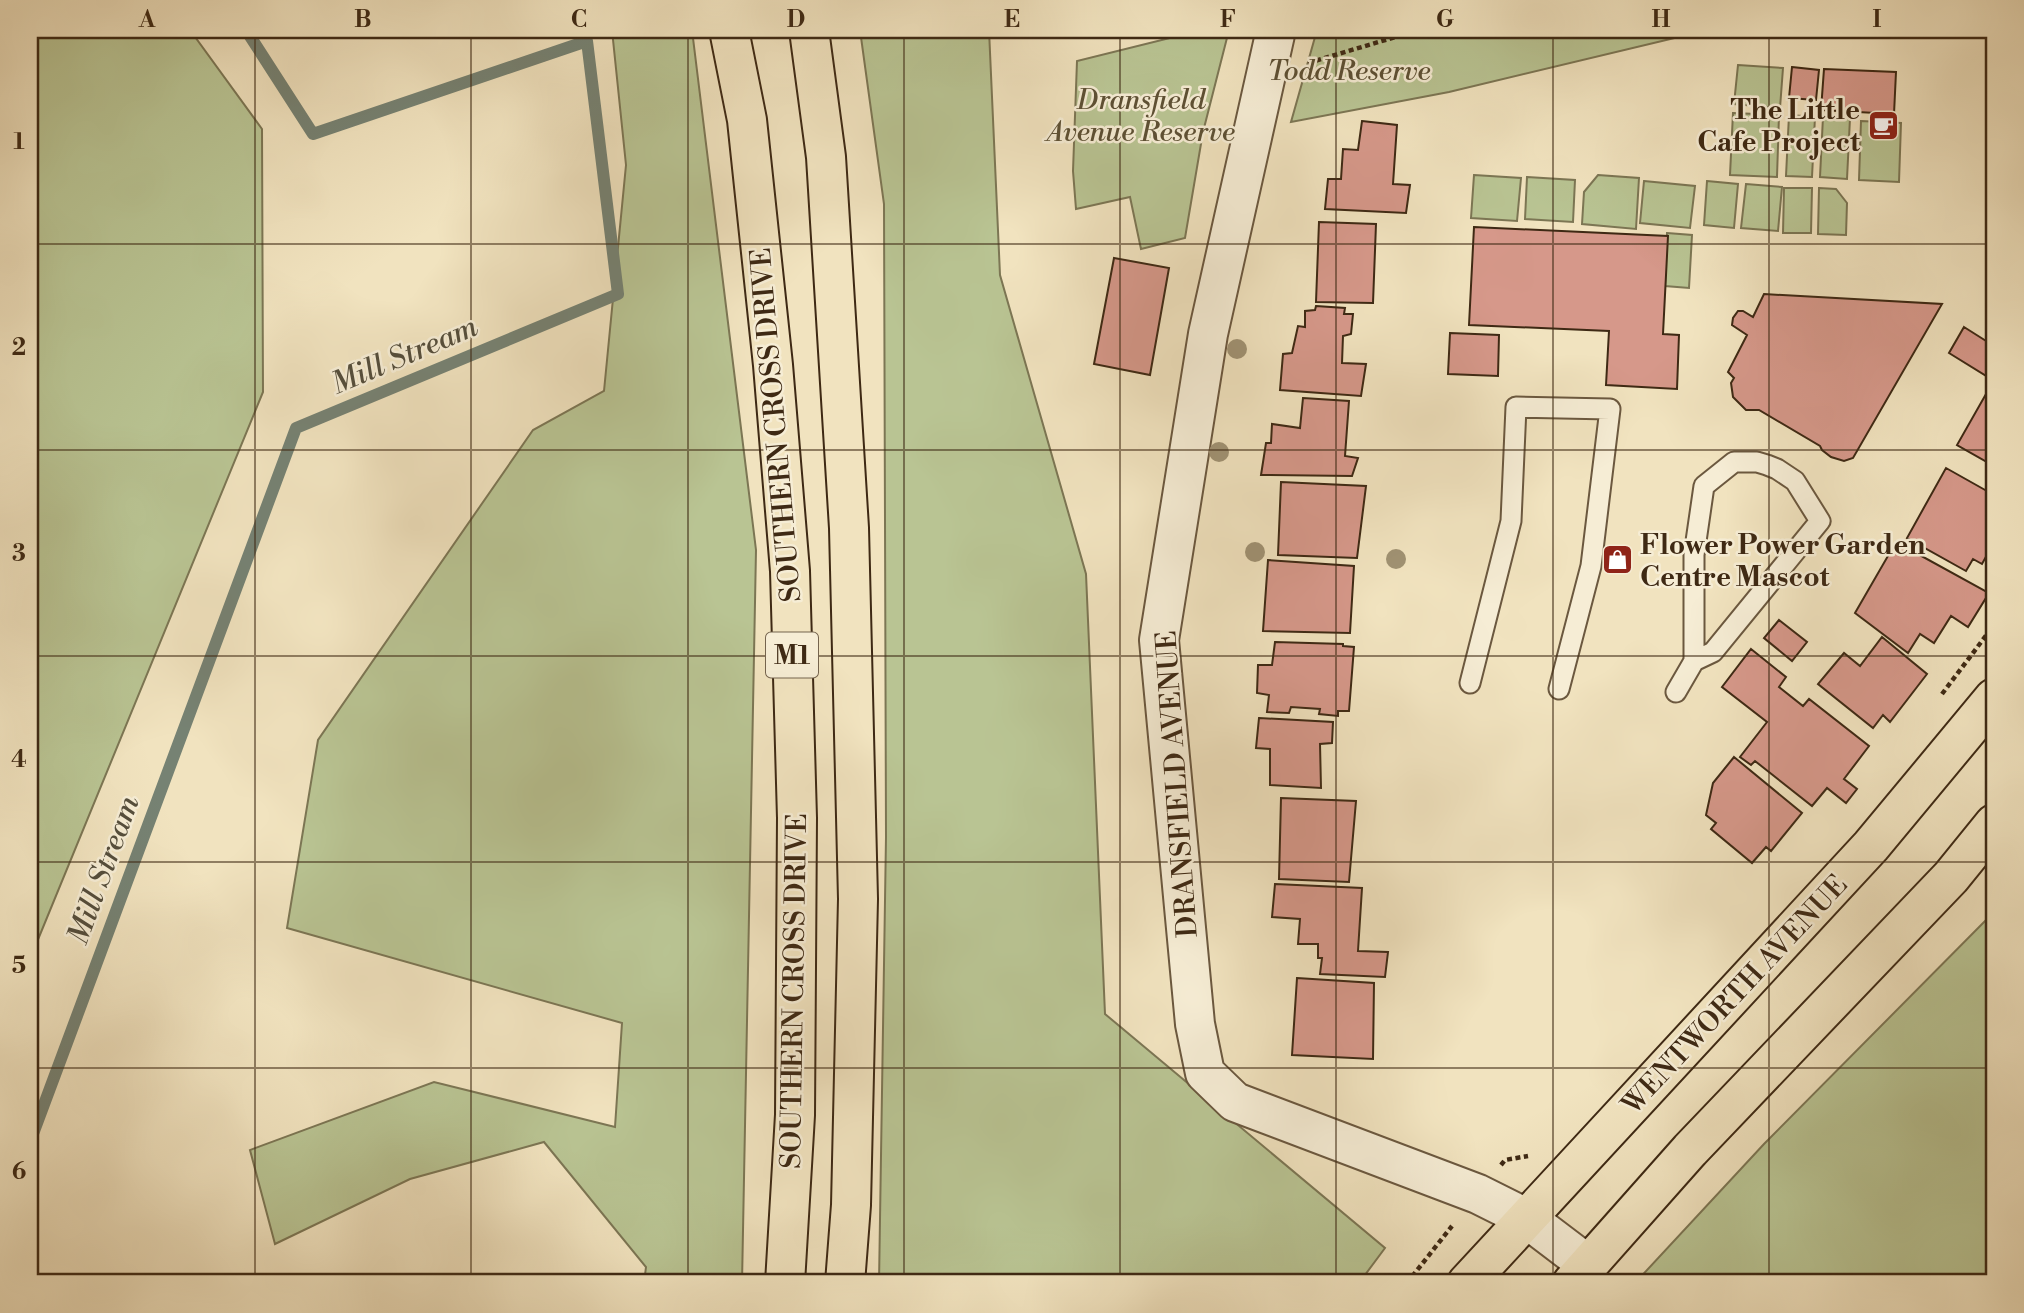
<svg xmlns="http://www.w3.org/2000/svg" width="2024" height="1313" viewBox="0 0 2024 1313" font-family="'Libre Bodoni',serif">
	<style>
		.green { fill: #b9c493; stroke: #7c7654; stroke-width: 2 }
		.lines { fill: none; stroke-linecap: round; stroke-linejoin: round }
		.stream { stroke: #768273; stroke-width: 12 }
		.building { fill: #d6988a; stroke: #3e2914; stroke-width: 2 }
		.lane-casing { stroke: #6b583f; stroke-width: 23 }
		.street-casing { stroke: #6b583f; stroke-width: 42 }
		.primary-casing { stroke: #3e2914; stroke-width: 42 }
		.highway-casing { stroke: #3e2914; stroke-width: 42 }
		.path { stroke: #3e2914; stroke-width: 4.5; stroke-dasharray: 5 3.5; stroke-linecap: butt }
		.lane { stroke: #f6edd5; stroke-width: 19 }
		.street { stroke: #f6edd5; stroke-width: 38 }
		.primary { stroke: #f1e3bf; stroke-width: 38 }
		.highway { stroke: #f1e3bf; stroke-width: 38 }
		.tree { fill: #a09273 }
		.grid { fill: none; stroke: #3e2914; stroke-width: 2; stroke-opacity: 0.55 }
		.labels { text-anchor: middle; stroke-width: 5; stroke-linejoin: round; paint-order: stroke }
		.shield { fill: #f6edd5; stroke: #75644e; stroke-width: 2 }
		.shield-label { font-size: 26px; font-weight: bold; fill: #3e2914 }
		.park-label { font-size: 28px; font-style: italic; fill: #5d5034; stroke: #f6edd5 }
		.poi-label { font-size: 28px; font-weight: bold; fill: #3e2914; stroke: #f6edd5; text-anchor: end }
		.street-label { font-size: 28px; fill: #3e2914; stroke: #f6edd5 }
		.water-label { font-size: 30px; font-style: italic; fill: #554e3c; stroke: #f6edd5 }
		.neatline { fill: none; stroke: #3e2914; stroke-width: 2.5 }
		.grid-label { font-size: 23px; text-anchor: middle; font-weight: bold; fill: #3e2914 }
	</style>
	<rect width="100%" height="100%" fill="#f1e3bf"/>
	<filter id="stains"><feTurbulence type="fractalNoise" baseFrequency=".00286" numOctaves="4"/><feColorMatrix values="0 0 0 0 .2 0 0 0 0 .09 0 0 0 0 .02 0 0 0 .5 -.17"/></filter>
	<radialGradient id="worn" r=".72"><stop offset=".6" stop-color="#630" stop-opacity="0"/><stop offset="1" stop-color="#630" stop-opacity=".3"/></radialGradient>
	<path class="green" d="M30,30h160l72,99 1,263 -233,567z
		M612,30h80l64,520 -14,733h-98l2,-16 -102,-125 -134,37 -135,65 -25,-94 184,-68 181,45 7,-104 -335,-95 31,-188 215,-310 71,-39 22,-226z
		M860,30h129l11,245 86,299 19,440 280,234 -26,35h-480l7,-446 -2,-633z
		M1202,30h27l-26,102 -18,106 -44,11 -11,-52 -54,12 -3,-38 4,-110z
		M1317,30h391l-259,62 -158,30z
		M1738,65l45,3 -3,40 -46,-4z
		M1733,113l46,2 -2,62 -47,-2z
		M1789,115l26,2 -3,60 -26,-1z
		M1823,117l27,1 -3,61 -27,-2z
		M1861,121l40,2 -2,59 -40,-2z
		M1474,175l47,3 -4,43 -46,-3z
		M1598,175l41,3 -3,51 -54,-5 2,-32z
		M1527,177l48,3 -2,42 -48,-3z
		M1644,181l51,5 -5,42 -50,-5z
		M1707,181l31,3 -4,44 -30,-3z
		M1746,184l36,3 -4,44 -37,-3z
		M1784,188h28l-1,45h-28z
		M1819,188l17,1 11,14 -1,32 -28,-1z
		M1667,233l25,2 -3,53 -24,-2z
		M1994,912v371h-359l129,-139z"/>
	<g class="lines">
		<path class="stream" d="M30,1142l266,-714 322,-134 -31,-253 -274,93 -67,-104"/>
	</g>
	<path class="building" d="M1119,30h58v6l-58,-2z
		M1792,67l27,3 -3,30 -27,-2z
		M1824,69l72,3 -2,42 -73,-4z
		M1362,121l35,4 -4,59 17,1 -4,28 -81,-4 3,-30h13l2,-30 15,1z
		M1319,222l57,2 -3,79 -57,-1z
		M1474,227l194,9 -5,98 16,1 -2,54 -71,-4 3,-54 -140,-6z
		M1114,258l55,10 -19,107 -56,-11z
		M1764,294l178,10 -89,154 -9,3 -13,-4 -9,-7 -2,-4 -61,-36h-13l-13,-13 -2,-14 3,-5 -6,-6 19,-37 -15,-10 1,-7 5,-7h5l10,6z
		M1316,306l29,2 -1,6h9l-2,20 -8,2 -1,27 24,1 -5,32 -81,-6 3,-36 9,-1 6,-27 7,1v-16l10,-1z
		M1964,327l30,19v21l-6,10 -39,-24z
		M1450,333l49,2 -1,41 -50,-2z
		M1990,387l4,3v76l-37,-21z
		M1303,398l46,3 -4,55 13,2 -6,18 -91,-1 5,-32h5l1,-19 28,4z
		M1946,468l48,27v47l-12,22 -9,-5 -7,12 -59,-33z
		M1281,482l85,4 -9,72 -79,-3z
		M1896,542l93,51 -21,34 -17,-11 -17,27 -14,-9 -12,19 -53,-40z
		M1268,560l86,6 -4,67 -87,-2z
		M1779,620l28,22 -15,19 -28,-23z
		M1882,637l45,37 -37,48 -7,-7 -10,13 -55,-44 26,-31 16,13z
		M1275,642l68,2v2l11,1 -5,64h-11v5l-19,-2 1,-5 -29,-2 -2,6 -22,-1 2,-17 -12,-2 1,-28h14z
		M1751,649l35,28 -7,10 24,19 6,-7 60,47 -25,33 13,10 -11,14 -19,-15 -15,18 -57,-45 -4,4 -11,-8 27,-35 -45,-35z
		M1259,718l74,4 -1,21 -12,1 1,44 -51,-3v-36l-14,-1z
		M1734,757l68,56 -31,38 -5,-4 -14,16 -41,-34 5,-6 -10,-8 7,-32z
		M1281,798l75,3 -7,81 -70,-3z
		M1275,884l87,4 -4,63 30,1 -3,25 -65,-3 2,-16h-4v-14h-20l2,-25 -28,-2z
		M1297,978l77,5 -1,76 -81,-4z"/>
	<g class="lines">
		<defs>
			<path id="lane" d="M1470,683l41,-162 5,-114 94,2 -19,157 -32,123
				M1676,692l18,-31v-106l10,-69 30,-24h23l10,3 10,4 18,12 25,40 -107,131 -19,9"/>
			<path id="street" d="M1276,30l-68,304 -49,306 36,384 10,49 30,29 243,92 48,24 62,47"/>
			<path id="primary" d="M1467,1283l404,-437 123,-148
				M1572,1283l118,-133 261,-273 43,-53"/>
			<path id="highway" d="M729,30l18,90 26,245 17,206 7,247 -2,297 -10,168
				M809,30l17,127 23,371 9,371 -7,306 -6,78"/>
		</defs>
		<use href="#lane" class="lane-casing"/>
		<use href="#street" class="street-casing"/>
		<use href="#primary" class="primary-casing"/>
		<use href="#highway" class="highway-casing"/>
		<path class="path" d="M1308,63l111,-33
			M1942,694l52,-69
			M1501,1165l4,-5 23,-4
			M1407,1283l45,-57"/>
		<use href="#lane" class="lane"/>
		<use href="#street" class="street"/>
		<use href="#primary" class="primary"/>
		<use href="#highway" class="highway"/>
	</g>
	<g class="tree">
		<circle cx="1237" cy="349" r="10"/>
		<circle cx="1219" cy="452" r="10"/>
		<circle cx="1255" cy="552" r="10"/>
		<circle cx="1396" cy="559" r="10"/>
	</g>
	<path class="grid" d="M255,30v1253M471,30v1253M688,30v1253M904,30v1253M1120,30v1253M1336,30v1253M1553,30v1253M1769,30v1253M30,244h1964M30,450h1964M30,656h1964M30,862h1964M30,1068h1964"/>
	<defs>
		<symbol id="cafe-square" viewBox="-11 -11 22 22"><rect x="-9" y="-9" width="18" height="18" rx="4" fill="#8f2418" stroke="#f6edd5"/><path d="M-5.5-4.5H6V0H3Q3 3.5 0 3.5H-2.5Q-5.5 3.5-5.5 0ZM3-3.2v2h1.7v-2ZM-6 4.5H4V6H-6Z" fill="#fff"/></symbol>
		<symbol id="shop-square" viewBox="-11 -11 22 22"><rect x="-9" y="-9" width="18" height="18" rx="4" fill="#8f2418" stroke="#f6edd5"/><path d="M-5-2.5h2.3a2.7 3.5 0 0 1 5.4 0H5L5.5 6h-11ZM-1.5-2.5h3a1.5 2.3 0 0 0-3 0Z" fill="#fff"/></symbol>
	</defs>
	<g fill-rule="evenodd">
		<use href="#cafe-square" x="1866" y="108" width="35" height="35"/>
		<use href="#shop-square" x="1600" y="542" width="35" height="35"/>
	</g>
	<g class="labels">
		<rect class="shield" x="766" y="632.5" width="52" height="45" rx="5"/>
		<g class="shield-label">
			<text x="792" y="664">M1</text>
		</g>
		<g class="park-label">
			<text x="1349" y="80">Todd Reserve</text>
			<text x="1141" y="109">Dransfield<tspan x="1141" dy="32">Avenue Reserve</tspan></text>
		</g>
		<g class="poi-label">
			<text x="1860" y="119">The Little<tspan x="1860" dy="32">Cafe Project</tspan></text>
			<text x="1640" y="554" text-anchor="start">Flower Power Garden<tspan x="1640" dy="32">Centre Mascot</tspan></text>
		</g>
		<g class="street-label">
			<text transform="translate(775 425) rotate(-95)" y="10">SOUTHERN CROSS DRIVE</text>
			<text transform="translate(1176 784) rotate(-94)" y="10">DRANSFIELD AVENUE</text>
			<text transform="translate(793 991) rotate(-89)" y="10">SOUTHERN CROSS DRIVE</text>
			<text transform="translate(1734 994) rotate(-47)" y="10">WENTWORTH AVENUE</text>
		</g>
		<g class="water-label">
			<text transform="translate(404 355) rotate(-23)" y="10">Mill Stream</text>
			<text transform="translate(103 870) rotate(-70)" y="10">Mill Stream</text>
		</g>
	</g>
	<rect width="2024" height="1313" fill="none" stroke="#f1e3bf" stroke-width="77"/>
	<rect x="38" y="38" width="1948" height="1236" class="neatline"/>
	<g class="grid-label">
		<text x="147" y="27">A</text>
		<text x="363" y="27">B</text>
		<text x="579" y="27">C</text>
		<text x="796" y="27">D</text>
		<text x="1012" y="27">E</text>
		<text x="1228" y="27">F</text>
		<text x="1445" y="27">G</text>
		<text x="1661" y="27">H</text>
		<text x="1877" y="27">I</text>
		<text x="19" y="149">1</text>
		<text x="19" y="355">2</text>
		<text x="19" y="561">3</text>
		<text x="19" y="767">4</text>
		<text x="19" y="973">5</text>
		<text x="19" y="1179">6</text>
	</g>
	<rect width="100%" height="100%" filter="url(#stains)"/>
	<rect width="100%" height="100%" fill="url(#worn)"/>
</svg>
